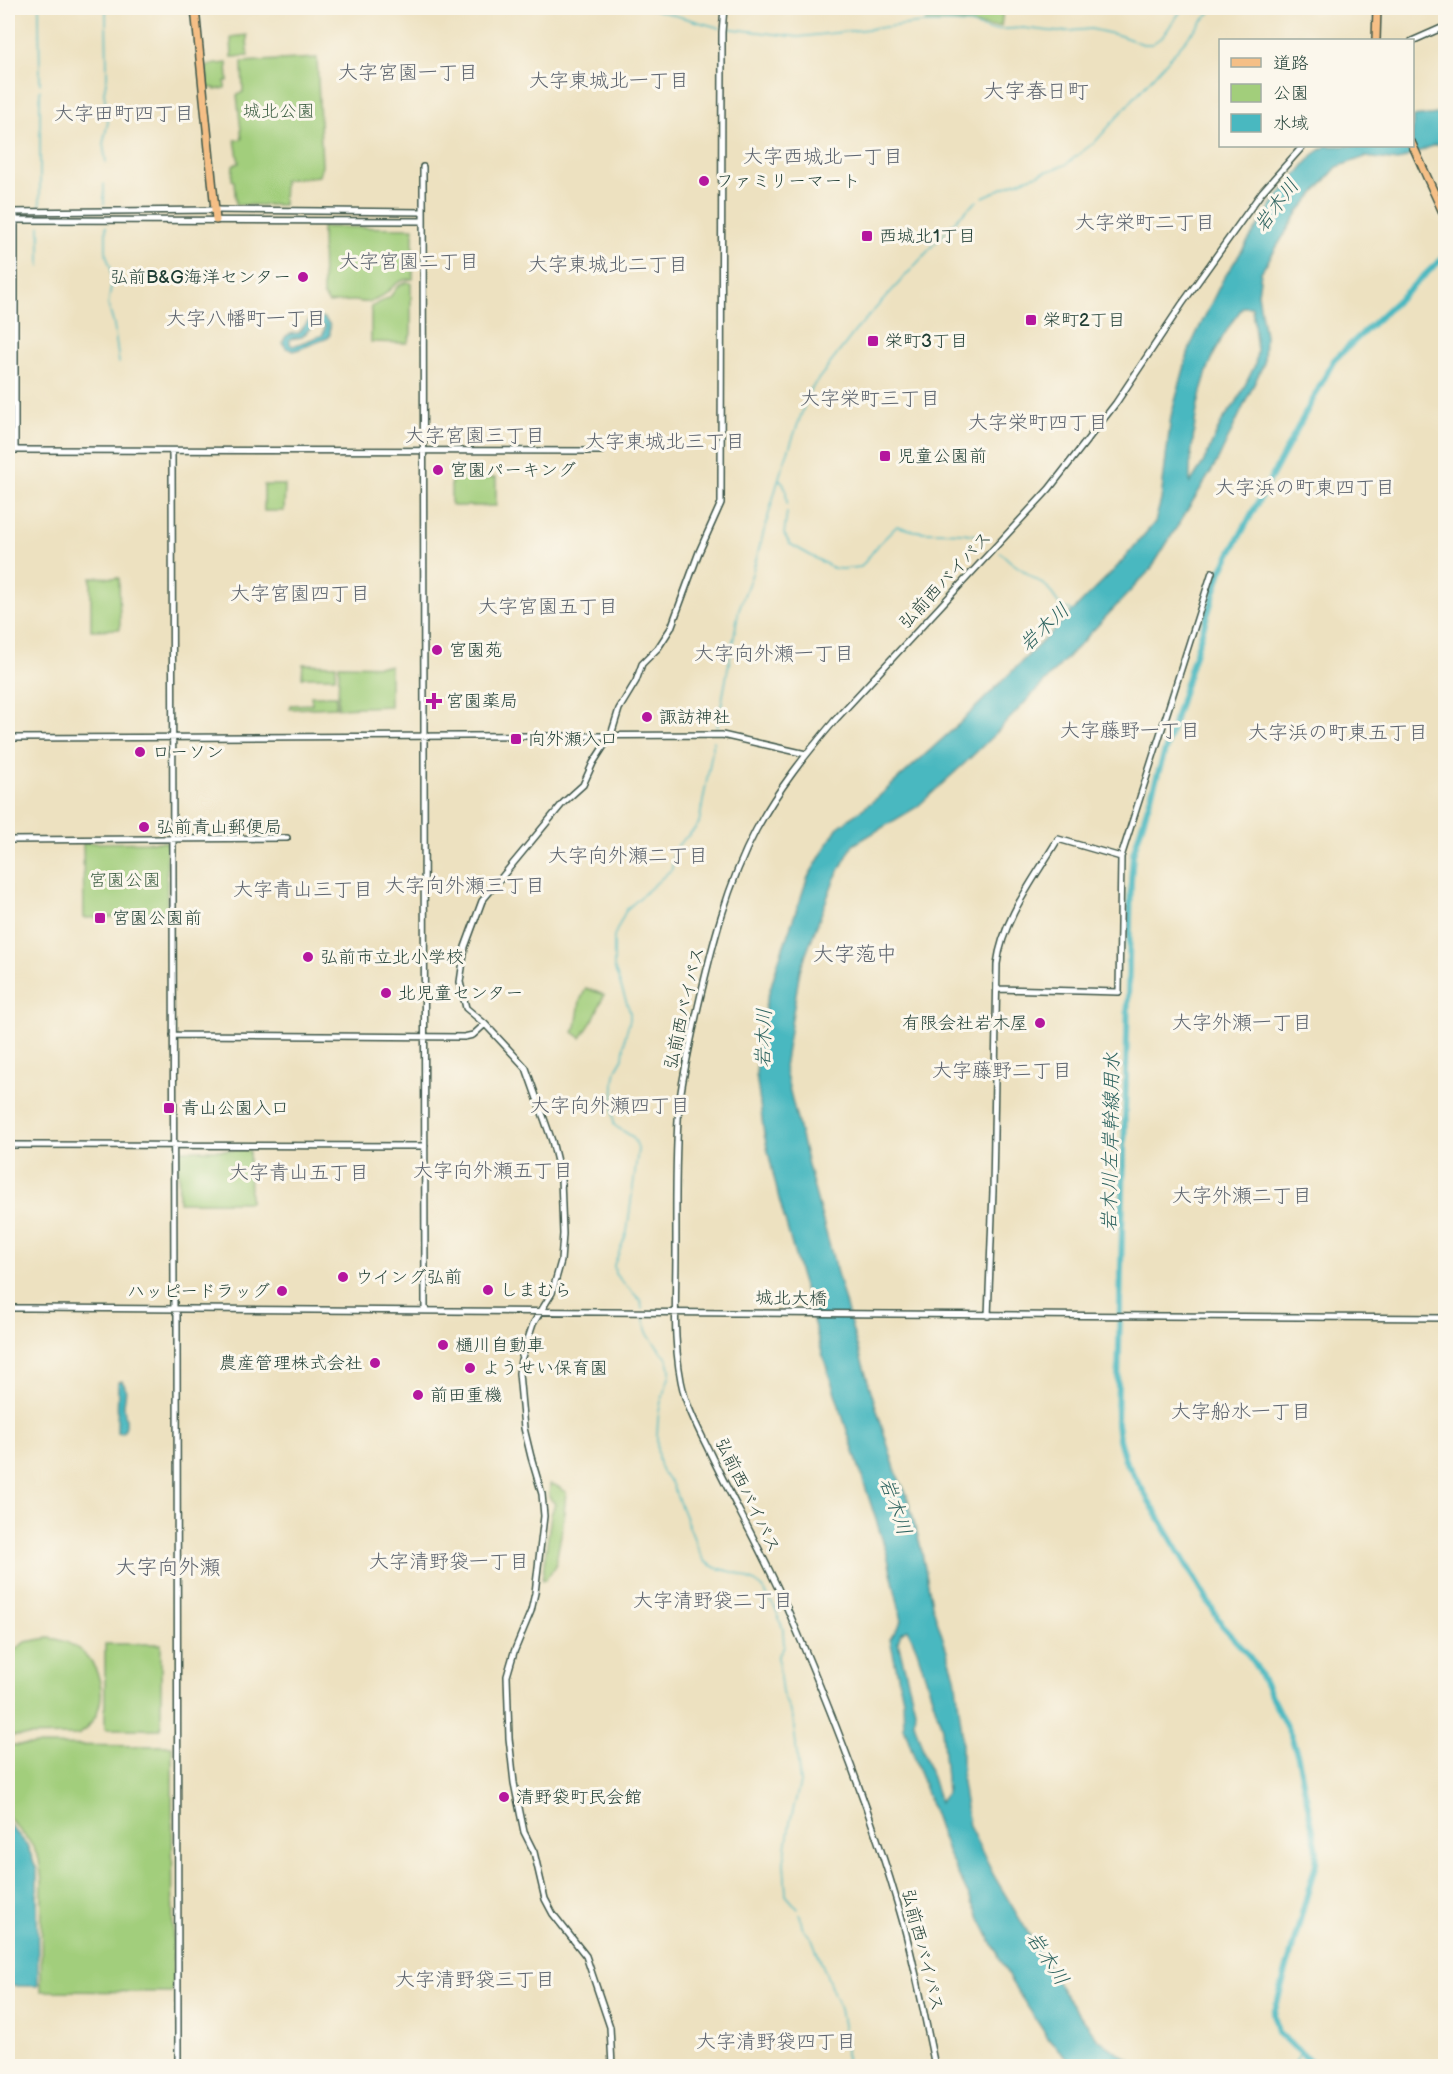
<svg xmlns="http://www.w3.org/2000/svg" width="1453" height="2074" viewBox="0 0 1453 2074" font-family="'Balsamiq Sans','Klee One',sans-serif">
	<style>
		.green { fill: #a2ce7b; stroke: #608658; stroke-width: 1.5 }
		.water { fill: #49b8c0; stroke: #347a7a; stroke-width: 1.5; fill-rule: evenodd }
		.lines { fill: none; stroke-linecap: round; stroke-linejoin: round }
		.stream { stroke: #49b8c0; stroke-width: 1.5 }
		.canal { stroke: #49b8c0; stroke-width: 6 }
		.minor-casing { stroke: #3e5649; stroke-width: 8 }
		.major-casing { stroke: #3e5649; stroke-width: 10 }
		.minor { stroke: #fff; stroke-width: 5 }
		.major { stroke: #f5bf86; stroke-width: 7 }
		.poi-dot { fill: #b5179e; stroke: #fbf7ec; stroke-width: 2 }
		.labels { text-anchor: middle; stroke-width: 6; stroke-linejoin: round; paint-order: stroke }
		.park-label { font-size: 18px; fill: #406146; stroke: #fbf7ec }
		.poi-label { font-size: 18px; fill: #1f3d34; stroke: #fbf7ec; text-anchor: start }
		.street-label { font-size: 18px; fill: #1f3d34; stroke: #fbf7ec }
		.neighbourhood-label { font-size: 20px; fill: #606771; stroke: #fbf7ec }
		.water-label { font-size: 20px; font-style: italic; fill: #2c625e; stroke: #fbf7ec }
		.quarter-label { font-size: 21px; fill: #606771; stroke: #fbf7ec }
	</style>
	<rect width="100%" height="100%" fill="#fbf7ec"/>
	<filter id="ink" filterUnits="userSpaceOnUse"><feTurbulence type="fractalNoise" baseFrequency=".0167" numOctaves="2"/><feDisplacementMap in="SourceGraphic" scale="12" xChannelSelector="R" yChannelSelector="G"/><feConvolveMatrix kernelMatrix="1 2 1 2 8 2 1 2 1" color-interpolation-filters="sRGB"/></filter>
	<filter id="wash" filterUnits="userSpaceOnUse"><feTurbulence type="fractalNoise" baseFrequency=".008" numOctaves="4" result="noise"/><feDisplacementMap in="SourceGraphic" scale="24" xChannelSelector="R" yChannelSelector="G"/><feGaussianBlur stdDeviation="1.35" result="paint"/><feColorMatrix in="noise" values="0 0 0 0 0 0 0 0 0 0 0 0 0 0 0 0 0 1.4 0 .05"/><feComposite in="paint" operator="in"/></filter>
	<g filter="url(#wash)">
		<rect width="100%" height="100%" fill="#ede1c0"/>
		<path class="green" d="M944,8h45l14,2 -2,16 -11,1 -28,-5 -36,-1 -1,-11 18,1z
			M247,35l1,21 -16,1 -1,-20z
			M317,58l5,108 -3,10 -35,4 -1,25h-47l-2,-24 -2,-1 1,-15 6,-2 -4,-23 7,-1 -5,-44 6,-3 -1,-30z
			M227,63l1,18h-3v7l-10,2v-2h-7l-2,-20 3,-3z
			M322,227l91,1v51c-23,0 -20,15 -40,22 -8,3 -12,0 -19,0 -8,0 -17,1 -25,2l-6,-8z
			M406,282l5,1v51l-4,9 -36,-1v-35l19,-10 8,-11z
			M453,478h43v28h-42l-3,-2v-24z
			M264,485h21l-1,26h-20z
			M91,577l28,1 1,51 -29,1z
			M303,664l33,1 -1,12h-33z
			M339,665l51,1v40l-52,2z
			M311,696h25v11l-46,2v-4l22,-1z
			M167,842v68l-5,6 -78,2 -1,-75z
			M586,988l18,7 -11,25 -12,18 -8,-6 3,-5 4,-26z
			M178,1150h71l1,52h-71z
			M550,1484l5,1 11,7 -3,32 -8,43 -10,13h-3l9,-65 4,-11 -6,-7z
			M48,1638c51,4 73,66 31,97l-68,1 -3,-3v-78l17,-13z
			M105,1644h56v85h-56z
			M8,1745l164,1 1,244 -2,2 -130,-1 1,-110 -3,-22 -8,-16 -23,-26z"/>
		<path class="water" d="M1445,113v31l-11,1 -36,16 -33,-4 -28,10 -38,44 -38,61 -3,22 7,41 -1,28 -47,99 -66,107 -155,164 -30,29 -49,45 -64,38 -19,35 -34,90 -16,97 29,118 42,154 42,136 10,20 14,53 11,56 23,72 7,56v51l7,43 25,50 73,122 31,41 40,27h-63l-25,-25 -38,-58 -65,-131 -43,-125 -1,-28 -13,-60 12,-18 -15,-67 -64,-198 -44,-157 -15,-65 -8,-60 3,-34 7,-37 12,-41 30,-85 29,-49 40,-30 82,-74 157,-156 39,-46 6,-22 10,-84 19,-69 32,-66 51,-78 40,-48 13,-9h86l1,-29zM1243,307h9l5,44 -2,14 -19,38 -14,18 -19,42 -13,20c-1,-14 1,-28 3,-42 4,-50 18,-94 50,-134zM908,1629l9,21 25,78 5,65 -7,9 -26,-80 1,-13 -17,-67 3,-9z
			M316,317l8,1 6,7v9l-2,4 -34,13 -8,-3 -3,-5c2,-10 8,-9 16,-10l10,-13zM316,322l9,4 -2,9 -30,11 -3,-2v-5l12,-2z
			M122,1381c6,8 3,14 2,23 -1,11 7,19 -2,29l-5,-1 1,-50z
			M8,1823l19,22 10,25 1,116h-30z"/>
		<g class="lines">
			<path class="stream" d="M39,8l1,76
				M106,8l1,69 -3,15 4,30 -5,22 3,18
				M649,8l71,20
				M725,28l74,9 122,-14h31l18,1 20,6 33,-2 35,4 33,-3 27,6 25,9h9l11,-8 20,-28
				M983,197l31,-14 51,-18 31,-24 118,-133
				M104,204v-20
				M40,205v-115
				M106,226v28l5,15v18l-3,18 6,20 5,38
				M40,267v-41
				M779,479c8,5 7,16 8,25
				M787,512l-3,22 6,10 43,24 9,1 19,-2 17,-22 19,-19c9,3 19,6 29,6 20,1 38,-1 57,5
				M1000,552l11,10 36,25 15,21 7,1 5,3
				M717,728l22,-119 13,-35 28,-100 30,-84 46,-60 104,-114 17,-15
				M642,1309l-1,-8 -26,-27 -1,-9 13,-33 11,-83c-3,-15 -13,-15 -24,-24l-1,-14 1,-30 2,-11 7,-12 2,-21 5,-18v-7l-16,-45v-31l12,-26 46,-41c1,-32 14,-25 27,-46l15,-82
				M643,1314c1,6 2,13 4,18 6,15 23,21 23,39 0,9 -6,18 -8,27 -5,16 -8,59 0,74 2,3 6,7 9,10l30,74 4,6 11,6 21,5 18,9 7,5 14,23 7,19 1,17 -6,10v5l4,32 11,25 7,65 -10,39 -6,40 2,33 12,14
				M800,1914l2,13 10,12 28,70 6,32v25
				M1293,2066l7,-13"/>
			<path class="canal" d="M1316,2066l-38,-33 -4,-19 42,-151 1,-13 -19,-93 -7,-21 -34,-68 -10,-15 -24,-26 -98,-167 -6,-21 -2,-16 14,-542 2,-27 88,-283 113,-211 112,-105"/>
		</g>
	</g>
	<g filter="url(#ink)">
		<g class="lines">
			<defs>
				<path id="minor" d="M1412,41l34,-15
					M423,167l2,1142
					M8,212l207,-2 208,2
					M8,220l415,1
					M8,450l593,1
					M15,450v-234
					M172,451l2,857 3,7 1,751
					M8,738l714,-3 84,19
					M8,840l279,-2
					M997,989l122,3 2,-135 91,-285
					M173,1035l291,2 9,-2 12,-11
					M8,1145l417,1
					M8,1308c479,-1 958,9 1438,10
					M988,1316l5,-125 4,-227c6,-46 38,-86 61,-125l63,18
					M612,2066l-2,-39 -24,-71 -33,-42 -8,-15 -11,-47 -10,-20 -10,-49 -5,-45 -2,-62 7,-24 17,-41 4,-18 9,-77 -2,-22 -11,-37 -7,-29 -5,-55 2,-13 12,-36 19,-31 9,-32 2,-27 -2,-56 -9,-37 -26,-73 -41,-44 -19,-16 -6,-26 5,-35 17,-46 81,-98 20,-18 10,-22 18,-28 8,-26 17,-28 6,-17 16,-16 13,-20 28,-76 22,-49 1,-471 2,-24
					M935,2066c-11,-51 -20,-103 -35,-154 -30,-104 -70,-205 -113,-304 -23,-53 -52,-103 -77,-155 -9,-19 -20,-39 -26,-59 -12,-46 -8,-97 -8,-144 0,-48 -1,-96 3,-144 4,-33 12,-66 19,-99 14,-61 29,-122 58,-177 22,-41 50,-76 80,-111l213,-230 67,-86 66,-99 80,-112 41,-46"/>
				<path id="major" d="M195,8l21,212
					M1376,40l1,-32
					M1412,144l34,75"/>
			</defs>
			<use href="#minor" class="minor-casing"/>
			<use href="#major" class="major-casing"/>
			<use href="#minor" class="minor"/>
			<use href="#major" class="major"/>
		</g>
	</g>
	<g class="poi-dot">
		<circle cx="704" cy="181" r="6"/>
		<rect x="861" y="230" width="12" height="12" rx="3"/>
		<circle cx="303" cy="277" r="6"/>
		<rect x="1025" y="314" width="12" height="12" rx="3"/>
		<rect x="867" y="335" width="12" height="12" rx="3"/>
		<rect x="879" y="450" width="12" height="12" rx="3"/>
		<circle cx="438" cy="470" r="6"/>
		<circle cx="437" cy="650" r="6"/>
		<path d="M431 692h6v6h6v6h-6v6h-6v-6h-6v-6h6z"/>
		<circle cx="647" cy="717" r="6"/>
		<rect x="510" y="733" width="12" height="12" rx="3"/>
		<circle cx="140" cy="752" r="6"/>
		<circle cx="144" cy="827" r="6"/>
		<rect x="94" y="912" width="12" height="12" rx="3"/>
		<circle cx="308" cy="957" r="6"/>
		<circle cx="386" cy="993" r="6"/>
		<circle cx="1040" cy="1023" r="6"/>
		<rect x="163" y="1102" width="12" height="12" rx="3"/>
		<circle cx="343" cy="1277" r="6"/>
		<circle cx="488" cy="1290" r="6"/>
		<circle cx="282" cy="1291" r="6"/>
		<circle cx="443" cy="1345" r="6"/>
		<circle cx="375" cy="1363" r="6"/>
		<circle cx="470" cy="1368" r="6"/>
		<circle cx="418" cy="1395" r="6"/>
		<circle cx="504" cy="1797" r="6"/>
	</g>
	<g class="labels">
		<g class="park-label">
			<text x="279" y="117">城北公園</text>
			<text x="125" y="886">宮園公園</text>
		</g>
		<g class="poi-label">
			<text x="716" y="187">ファミリーマート</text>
			<text x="879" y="242">西城北1丁目</text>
			<text x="291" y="283" text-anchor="end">弘前B&amp;G海洋センター</text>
			<text x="1043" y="326">栄町2丁目</text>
			<text x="885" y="347">栄町3丁目</text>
			<text x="897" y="462">児童公園前</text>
			<text x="450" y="476">宮園パーキング</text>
			<text x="449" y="656">宮園苑</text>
			<text x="446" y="707">宮園薬局</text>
			<text x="659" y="723">諏訪神社</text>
			<text x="528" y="745">向外瀬入口</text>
			<text x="152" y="758">ローソン</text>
			<text x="156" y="833">弘前青山郵便局</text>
			<text x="112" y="924">宮園公園前</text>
			<text x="320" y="963">弘前市立北小学校</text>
			<text x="398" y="999">北児童センター</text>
			<text x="1028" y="1029" text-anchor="end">有限会社岩木屋</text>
			<text x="181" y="1114">青山公園入口</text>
			<text x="355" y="1283">ウイング弘前</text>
			<text x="500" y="1296">しまむら</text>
			<text x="270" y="1297" text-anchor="end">ハッピードラッグ</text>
			<text x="455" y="1351">樋川自動車</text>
			<text x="363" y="1369" text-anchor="end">農産管理株式会社</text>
			<text x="482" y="1374">ようせい保育園</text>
			<text x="430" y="1401">前田重機</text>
			<text x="516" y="1803">清野袋町民会館</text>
		</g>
		<g class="street-label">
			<text transform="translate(945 580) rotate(-47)" y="6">弘前西バイパス</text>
			<text transform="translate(684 1008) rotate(-77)" y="6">弘前西バイパス</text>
			<text transform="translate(791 1298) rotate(1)" y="6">城北大橋</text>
			<text transform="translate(748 1495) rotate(64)" y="6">弘前西バイパス</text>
			<text transform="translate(923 1950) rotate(76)" y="6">弘前西バイパス</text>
		</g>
		<g class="neighbourhood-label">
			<text x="408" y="79">大字宮園一丁目</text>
			<text x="609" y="87">大字東城北一丁目</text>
			<text x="124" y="120">大字田町四丁目</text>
			<text x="823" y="163">大字西城北一丁目</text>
			<text x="1145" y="229">大字栄町二丁目</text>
			<text x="409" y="268">大字宮園二丁目</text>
			<text x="608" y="271">大字東城北二丁目</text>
			<text x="246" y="325">大字八幡町一丁目</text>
			<text x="870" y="405">大字栄町三丁目</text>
			<text x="1038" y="429">大字栄町四丁目</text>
			<text x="475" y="442">大字宮園三丁目</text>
			<text x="665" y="448">大字東城北三丁目</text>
			<text x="1305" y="494">大字浜の町東四丁目</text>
			<text x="300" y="600">大字宮園四丁目</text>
			<text x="548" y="613">大字宮園五丁目</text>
			<text x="774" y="660">大字向外瀬一丁目</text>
			<text x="1130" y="737">大字藤野一丁目</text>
			<text x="1338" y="739">大字浜の町東五丁目</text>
			<text x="628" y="862">大字向外瀬二丁目</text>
			<text x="465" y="892">大字向外瀬三丁目</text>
			<text x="303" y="896">大字青山三丁目</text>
			<text x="1242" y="1029">大字外瀬一丁目</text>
			<text x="1002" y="1077">大字藤野二丁目</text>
			<text x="610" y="1112">大字向外瀬四丁目</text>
			<text x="493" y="1177">大字向外瀬五丁目</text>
			<text x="299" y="1179">大字青山五丁目</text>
			<text x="1242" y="1202">大字外瀬二丁目</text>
			<text x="1241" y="1418">大字船水一丁目</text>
			<text x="449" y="1568">大字清野袋一丁目</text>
			<text x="713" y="1607">大字清野袋二丁目</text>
			<text x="475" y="1986">大字清野袋三丁目</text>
			<text x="776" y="2048">大字清野袋四丁目</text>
		</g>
		<g class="water-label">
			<text transform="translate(1276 205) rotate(-53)" y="7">岩木川</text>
			<text transform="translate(1044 627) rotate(-43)" y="7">岩木川</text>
			<text transform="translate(763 1038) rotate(-88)" y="7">岩木川</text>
			<text transform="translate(1110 1142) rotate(-89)" y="7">岩木川左岸幹線用水</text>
			<text transform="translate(896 1506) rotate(71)" y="7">岩木川</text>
			<text transform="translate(1048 1958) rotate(57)" y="7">岩木川</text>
		</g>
		<g class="quarter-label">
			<text x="1036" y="98">大字春日町</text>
			<text x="855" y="961">大字萢中</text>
			<text x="168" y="1574">大字向外瀬</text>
		</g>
	</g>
	<rect width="1453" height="2074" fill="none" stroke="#fbf7ec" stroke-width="30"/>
	<rect x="1219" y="39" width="195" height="108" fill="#fbf7ec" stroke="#a3ada2" stroke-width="1.5"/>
	<rect x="1231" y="58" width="30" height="9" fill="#f5bf86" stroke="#a3ada2" stroke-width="1.5"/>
	<text x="1273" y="69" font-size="18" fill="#1f3d34">道路</text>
	<rect x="1231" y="84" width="30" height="18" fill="#a2ce7b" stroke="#a3ada2" stroke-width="1.5"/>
	<text x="1273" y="99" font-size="18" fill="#1f3d34">公園</text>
	<rect x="1231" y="114" width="30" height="18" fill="#49b8c0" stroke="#a3ada2" stroke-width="1.5"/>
	<text x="1273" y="129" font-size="18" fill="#1f3d34">水域</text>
</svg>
